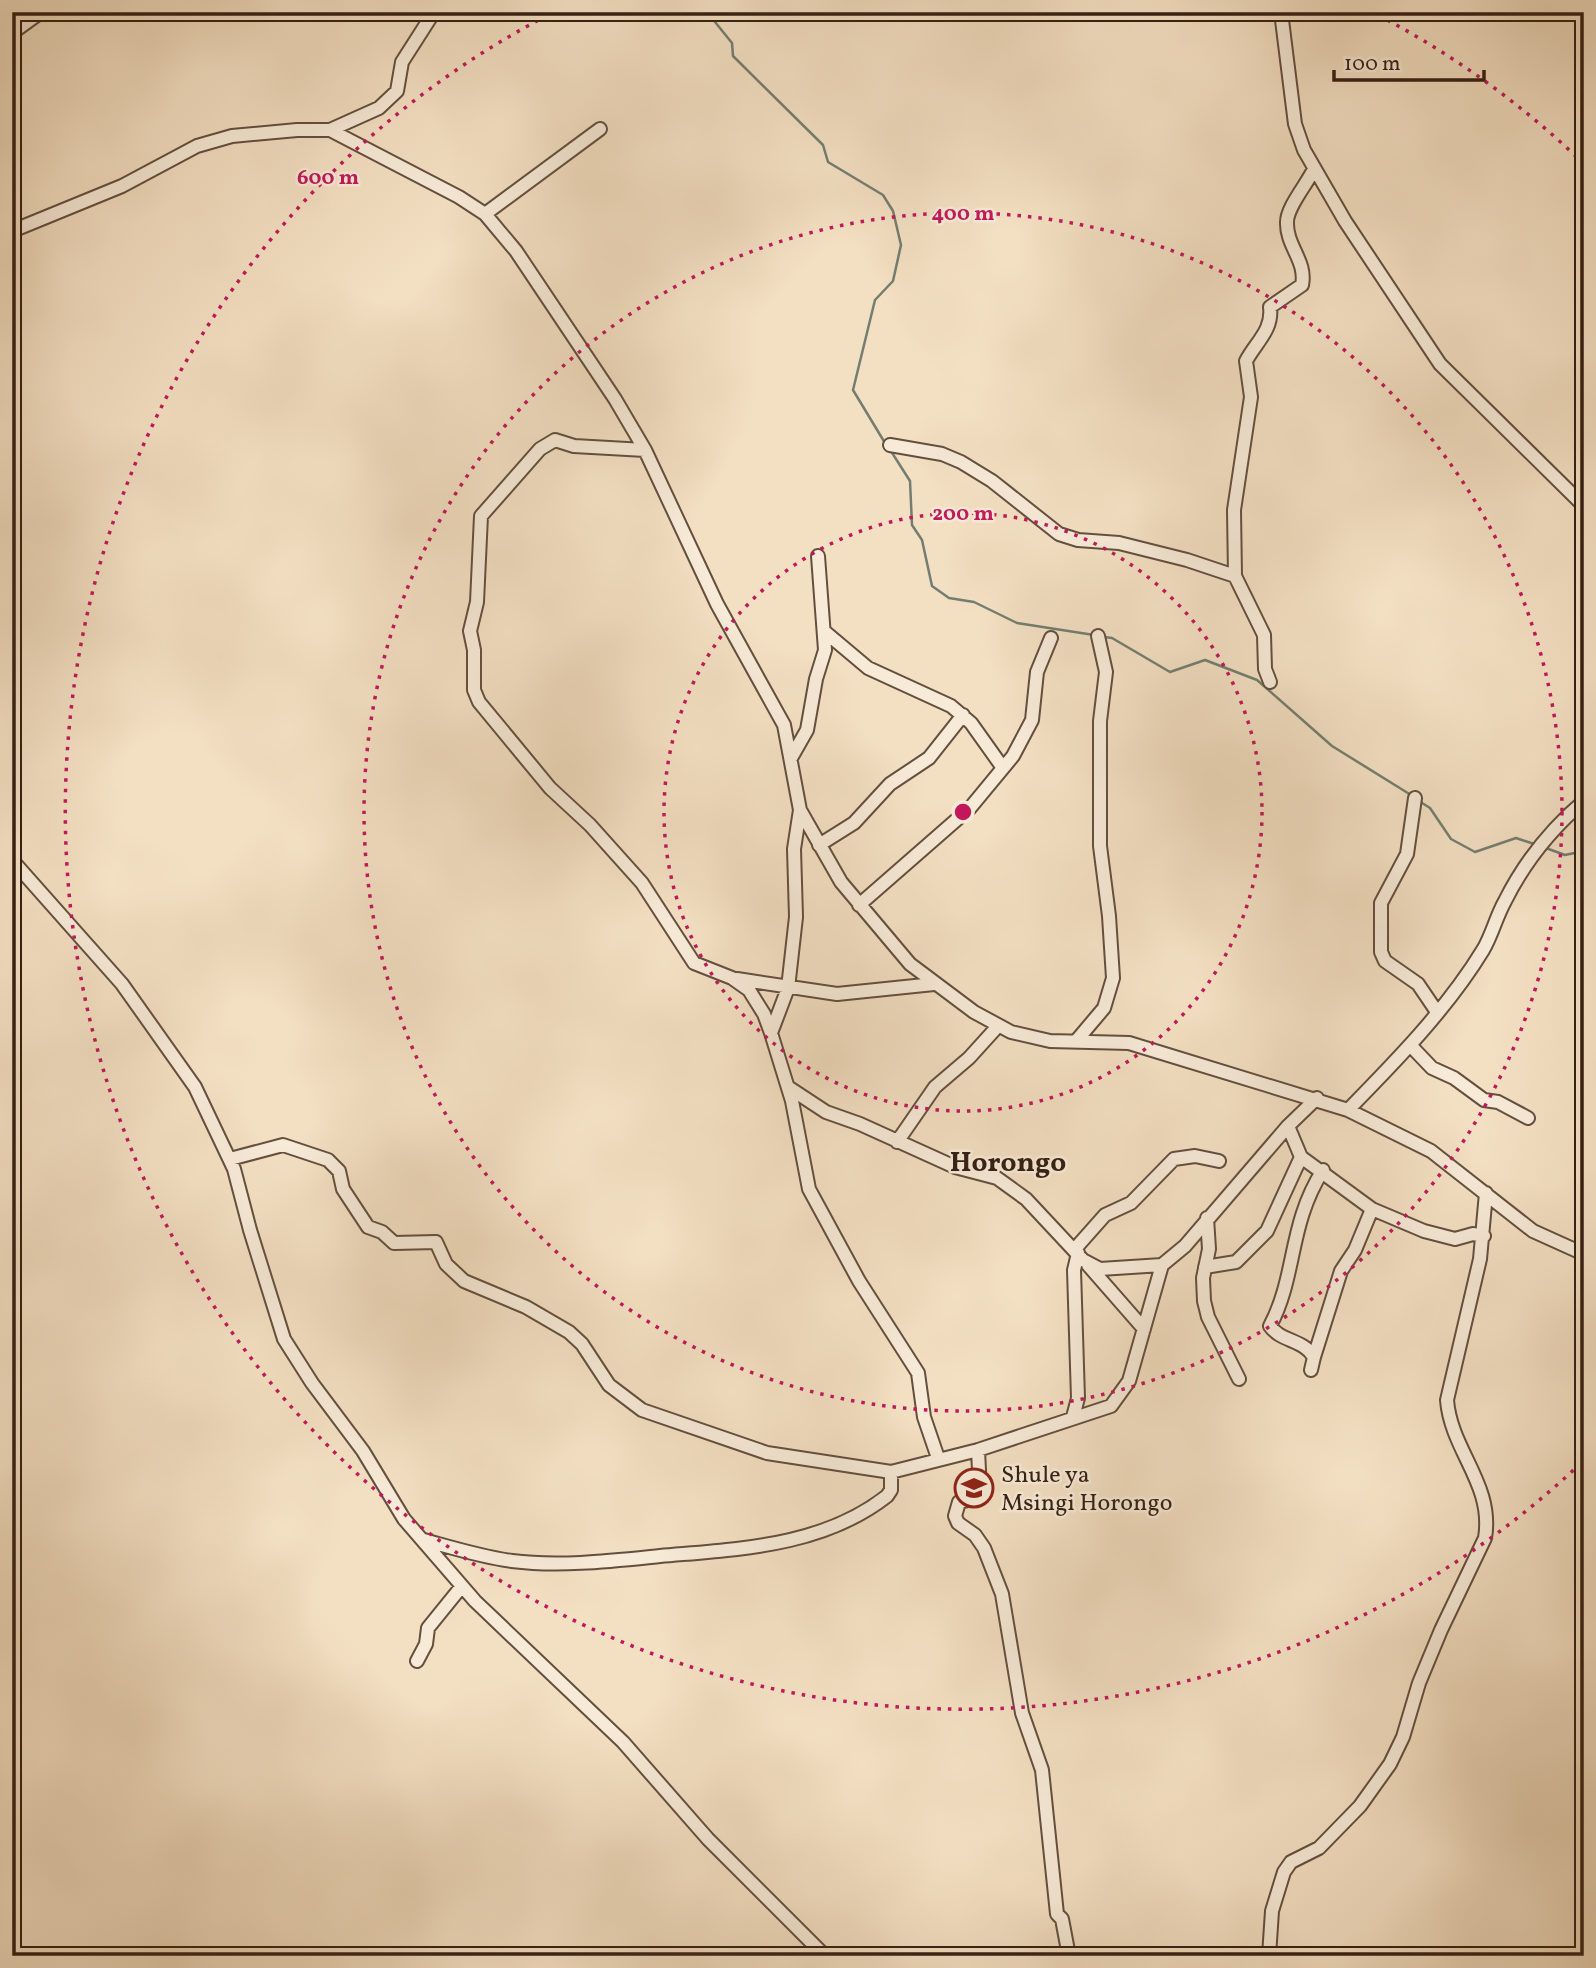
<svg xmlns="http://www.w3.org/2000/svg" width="1596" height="1968" viewBox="0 0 1596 1968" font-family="Vollkorn,serif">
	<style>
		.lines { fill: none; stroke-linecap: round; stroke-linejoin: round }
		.stream { stroke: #737e71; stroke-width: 2.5 }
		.minor-casing { stroke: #644f3f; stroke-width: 16 }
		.minor { stroke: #f7ead7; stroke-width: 12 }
		.ring { fill: none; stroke: #c2185b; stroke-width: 3.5; stroke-dasharray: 3.5 7 }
		.labels { text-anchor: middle; stroke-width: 5; stroke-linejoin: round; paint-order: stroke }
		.poi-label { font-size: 24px; fill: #351f13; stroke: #f7ead7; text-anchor: start }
		.quarter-label { font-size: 28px; font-weight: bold; fill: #351f13; stroke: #f7ead7 }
		.centre { fill: #c2185b; stroke: #f7ead7; stroke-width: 3.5 }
		.ring-label { font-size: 21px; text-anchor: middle; font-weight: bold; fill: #c2185b; stroke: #f7ead7; stroke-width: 5; stroke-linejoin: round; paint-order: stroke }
	</style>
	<rect width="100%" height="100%" fill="#f3dfc2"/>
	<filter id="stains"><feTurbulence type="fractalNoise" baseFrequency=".00286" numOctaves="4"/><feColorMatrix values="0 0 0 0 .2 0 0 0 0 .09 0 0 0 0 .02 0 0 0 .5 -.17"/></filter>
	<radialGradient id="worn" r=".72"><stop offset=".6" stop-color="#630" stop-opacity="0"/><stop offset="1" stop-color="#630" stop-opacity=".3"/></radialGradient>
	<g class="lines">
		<path class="stream" d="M707,12l25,31 1,13 90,89 5,17 55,33 10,16 8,34 -8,36 -18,19 -22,90 32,53
			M889,448l21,33 2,44 10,15 10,46 17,12 25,4 43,21 77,12
			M1104,637l8,1 58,34 35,-12 52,20 75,66 79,49
			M1419,801l11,7 21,31 24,13 41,-14 21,7
			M1543,847l22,8 19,-4"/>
		<defs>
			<path id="minor" d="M1281,12l14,112 9,26 41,71 95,143 144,142
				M12,33l29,-21
				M330,130l49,-22 18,-17 5,-29 32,-50
				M485,214l115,-85
				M12,231l110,-45 75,-40 35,-10 65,-6h33l129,67 26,17 31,37 99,148 30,51 72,154 67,121 16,85 41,72 69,82 64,48 37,20 39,9 79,2 219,67 83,41 102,80 51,23
				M890,445l52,9 19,8 31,19 67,53 19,6 41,3 68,17 48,16
				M645,450l-71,-4 -19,-6 -15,9 -59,67 -4,86 -7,29 4,19v40l5,12 71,86 40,37 52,58 52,80 38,15 17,12 15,24 7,19
				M824,631l44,37 83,38 20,17 32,45
				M1270,682l-5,-13 -1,-34 -29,-59 -1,-66 17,-113 -5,-36c10,-19 27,-31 24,-54l32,-22c5,-24 -16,-39 -15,-63 0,-15 20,-38 27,-53
				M791,758l16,-28 9,-51 9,-29 -7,-94
				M1415,798l-8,56 -26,49v49l4,9 33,23 19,28
				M800,810l-6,39 2,68 -8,71 -17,45 21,68 17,88 50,92 59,92 6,44 14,41
				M819,845l35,-22 36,-39 39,-26 34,-43
				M12,860l110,124 73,103 39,82 16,61 34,109 28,44 51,68 41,68 71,82 148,141 85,97 117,117
				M859,905l111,-97 43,-52 19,-36 5,-48 14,-34
				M737,979l100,15 97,-10
				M1077,1040l27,-32 9,-30 -4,-62 -9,-70v-125l6,-49 -8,-36
				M1410,1045l22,23 22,10 30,22 14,2 30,16
				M788,1087l38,25 34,12 95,43 42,11 29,21 57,61 17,9 62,-4
				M1348,1110c48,-49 99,-101 135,-160 9,-15 13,-33 22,-49 19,-38 46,-72 79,-100
				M1288,1126l13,31 71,52 52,22 31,8 18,-5 11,2
				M897,1142l38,-55 34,-29 29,-32
				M230,1159l53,-14 45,15 11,11 4,18 25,38 14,5 12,11 42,-1 10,22 18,17 62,26 43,25 13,12 27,41 33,25 125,43 124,19 87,-22 133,-44 18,-25 33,-116 23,-19 103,-120 29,-28
				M1207,1218l2,31 -6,29 1,23 4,16 31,62
				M1074,1250l31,-35 26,-12 43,-44 21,-3 24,5
				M1088,1265l56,64
				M1205,1267l31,-5 31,-31 34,-74
				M1314,1357l27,-86 14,-21 17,-41
				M1311,1370l3,-13c-11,-18 -33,-15 -44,-31 27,-51 18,-101 53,-156
				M1073,1417l5,-19 -4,-128 4,-17
				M978,1450l2,41 -7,8 -14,3 -4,14 3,7 17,12 9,13 18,46 20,119 20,57 15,144 5,5 7,37
				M424,1540c29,8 58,17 88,21 48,6 99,0 148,-5 78,-7 162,-9 227,-60l4,-6v-18
				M417,1661l9,-17 2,-16 34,-42
				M1269,1956l3,-45 12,-39 7,-10 28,-14 41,-42 30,-42 13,-27 16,-54 22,-53 44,-92c9,-54 -34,-87 -38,-138l33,-141 6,-66"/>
		</defs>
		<use href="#minor" class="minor-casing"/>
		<use href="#minor" class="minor"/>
	</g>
	<g class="ring">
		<circle cx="963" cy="812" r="299"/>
		<circle cx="963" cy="812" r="599"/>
		<path d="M1581 1463A898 898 0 1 1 548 15M1378 15A898 898 0 0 1 1581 161"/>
	</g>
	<defs>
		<symbol id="school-ring" viewBox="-11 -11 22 22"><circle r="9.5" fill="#f7ead7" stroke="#8f2418" stroke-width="1.5"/><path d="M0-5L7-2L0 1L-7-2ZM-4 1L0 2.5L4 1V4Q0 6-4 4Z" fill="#8f2418"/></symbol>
	</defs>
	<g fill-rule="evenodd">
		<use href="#school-ring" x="952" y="1466" width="44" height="44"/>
	</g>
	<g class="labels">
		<g class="poi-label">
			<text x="1001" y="1482">Shule ya<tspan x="1001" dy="28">Msingi Horongo</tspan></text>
		</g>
		<g class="quarter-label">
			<text x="1008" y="1171">Horongo</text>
		</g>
	</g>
	<circle cx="963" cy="812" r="10" class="centre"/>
	<g class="ring-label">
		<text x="328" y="184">600 m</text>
		<text x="963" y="220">400 m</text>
		<text x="963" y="520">200 m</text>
	</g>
	<rect width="1596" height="1968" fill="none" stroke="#f3dfc2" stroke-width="42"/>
	<rect x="14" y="14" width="1568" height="1940" fill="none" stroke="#351f13" stroke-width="3.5"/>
	<rect x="21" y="21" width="1554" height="1926" fill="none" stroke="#351f13" stroke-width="2"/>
	<path d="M1334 70v10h150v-10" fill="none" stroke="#351f13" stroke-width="3.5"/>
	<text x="1344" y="70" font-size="21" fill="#351f13" stroke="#f7ead7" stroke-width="5" paint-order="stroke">100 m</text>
	<rect width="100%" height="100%" filter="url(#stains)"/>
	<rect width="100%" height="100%" fill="url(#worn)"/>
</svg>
